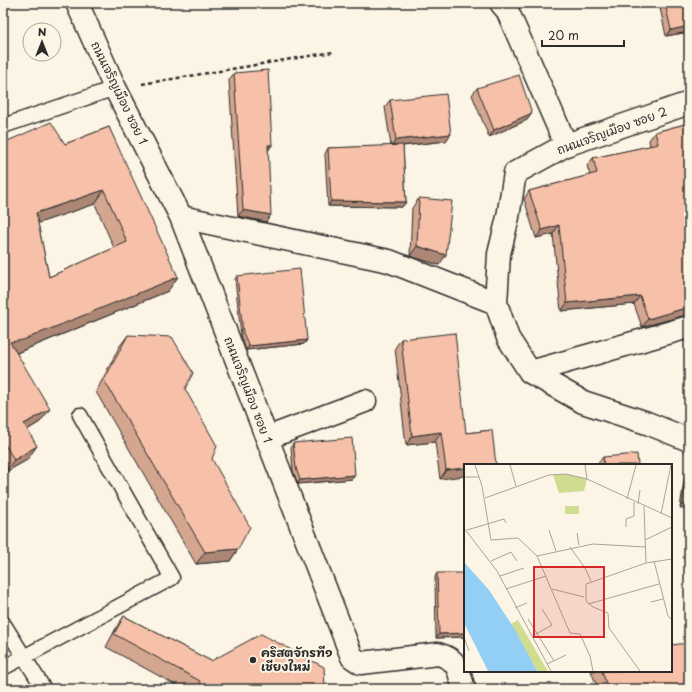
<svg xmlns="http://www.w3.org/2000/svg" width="692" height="692" viewBox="0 0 692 692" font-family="'Playpen Sans','Playpen Sans Thai',sans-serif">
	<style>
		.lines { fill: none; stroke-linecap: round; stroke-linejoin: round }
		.service-casing { stroke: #2b2b2b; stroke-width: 17 }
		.minor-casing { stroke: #2b2b2b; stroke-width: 25 }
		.path { stroke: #2b2b2b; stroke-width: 2.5; stroke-dasharray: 4 3; stroke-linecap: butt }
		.service { stroke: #fcf5e5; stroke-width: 14 }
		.minor { stroke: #fcf5e5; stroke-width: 22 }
		.wall { fill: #d4a690; stroke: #2b2b2b; fill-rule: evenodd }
		.shaded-wall { fill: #ac8776; stroke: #2b2b2b }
		.building { fill: #f6c1a8; stroke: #2b2b2b; fill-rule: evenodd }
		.poi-dot { fill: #2b2b2b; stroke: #fcf5e5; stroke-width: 1.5 }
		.labels { text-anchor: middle; stroke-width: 4; stroke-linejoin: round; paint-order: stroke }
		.street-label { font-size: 12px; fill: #2b2b2b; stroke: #fcf5e5 }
		.poi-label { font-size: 12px; font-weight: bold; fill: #2b2b2b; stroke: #fcf5e5; text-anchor: start }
		.inset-road { fill: none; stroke: #a8a49b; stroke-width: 1 }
		.view { fill: #d62828; fill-opacity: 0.15; stroke: #d62828; stroke-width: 2 }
		.inset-edge { fill: none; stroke: #2b2b2b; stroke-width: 2 }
	</style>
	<rect width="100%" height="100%" fill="#fcf5e5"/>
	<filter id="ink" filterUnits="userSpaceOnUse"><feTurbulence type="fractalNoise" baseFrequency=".025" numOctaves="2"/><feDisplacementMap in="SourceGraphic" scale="8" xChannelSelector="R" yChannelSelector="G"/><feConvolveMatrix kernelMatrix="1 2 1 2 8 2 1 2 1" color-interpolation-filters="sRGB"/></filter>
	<g filter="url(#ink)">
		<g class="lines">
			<defs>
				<path id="service" d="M3,126l112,-38
					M3,623l41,66
					M3,668l169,-90 -92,-163"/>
				<path id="minor" d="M77,3l38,85 66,129 171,440 9,6 77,-9c21,6 20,16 26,35
					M501,3l6,7 59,135
					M689,103l-123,42 -51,28 -7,44 -9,37 -3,49 12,35 22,34 53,30 64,21 42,17
					M181,217l208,44 107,42
					M530,372l159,-45
					M267,438l98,-37"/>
			</defs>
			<use href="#service" class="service-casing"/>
			<use href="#minor" class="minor-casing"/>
			<path class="path" d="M142,84l191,-32"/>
			<use href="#service" class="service"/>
			<use href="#minor" class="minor"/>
		</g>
		<path class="wall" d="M659,3h30v29l-23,4z
			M234,73l38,72 -4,6 -2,71 -28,-6 -9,-136z
			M477,88l55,25 -5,7 -38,17 -17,-42z
			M390,100l56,41 -43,5 3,56 -4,5 -74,-1 -3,-52 3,-6 63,-2 -6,-39z
			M689,123v192h-3l-44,12 -8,-23 -73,7 -8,-77 -17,4 -12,-39 5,-8 61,-16 -3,-9 6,-8 57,-12 -1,-6 6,-8z
			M109,127l59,164 -151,62 23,69 -13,8v30l-23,13 -1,-2v-328l62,1zM95,204l19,44 -65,29 -11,-54z
			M419,198l20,67 -29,-9 2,-48z
			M237,276l70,64 -3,4 -58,6 -5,-14 -6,-57z
			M128,335l57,54 27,70 26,90 -8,12 -34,3 -100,-172 23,-45z
			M401,339l65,94 26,-3 -52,49 -5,-37 -29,3 -11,-97z
			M293,443l62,32 -3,4 -54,5 -5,-13 -2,-24z
			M603,457l35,8h-40v-2z
			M687,470l2,40 -9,-2 5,-35z
			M437,573l28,64 -29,1 -1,-61z
			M124,616l87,45 114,28h-142l-77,-42 10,-19z
			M591,671h80l18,18h-91z"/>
		<path class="shaded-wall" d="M689,26v6l-23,4 5,-6z
			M532,113l-5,7 -38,17 5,-7z
			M451,134l-5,7 -55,6 5,-7z
			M268,145h4l-5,7z
			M104,190l-9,14 -68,23 9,-14z
			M331,201l75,1 -4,5 -74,-1z
			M243,210l28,5 -5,7 -28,-6z
			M559,225l-6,9 -17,4 6,-8z
			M417,246l29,9 -7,10 -29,-9z
			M178,277l-10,14 -154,63 -4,-12z
			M640,296l-6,8 -73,7 6,-8z
			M689,307v8h-3l-44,12 6,-8z
			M307,340l-3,4 -58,6 3,-4z
			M50,409l-10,13 -26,16 10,-14z
			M441,432l-6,10 -29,3 6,-9z
			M37,446l-10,14 -23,13 10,-13z
			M465,468v8l-25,3 6,-9z
			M355,475l-3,4 -54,5 2,-4z
			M682,504l7,2v4l-9,-2z
			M238,549l-8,12 -34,3 9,-12z
			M465,633v4l-29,1 3,-4z"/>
		<path class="building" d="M665,3h24v23l-18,4z
			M268,70l4,75h-4l3,70 -28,-5 -9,-137z
			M519,75l13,38 -38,17 -17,-42z
			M446,94l5,40 -55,6 -6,-40z
			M51,122l14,22 44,-17 69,150 -155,63 -13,2 40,67 -26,15 13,22 -23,14 -11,-19v-298zM104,190l23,52 -78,35 -13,-64z
			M689,123v184l-41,12 -8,-23 -73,7 -8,-78 -17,5 -13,-39 68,-18 -4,-15 65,-14 -3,-12z
			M403,145l3,57 -75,-1 -3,-53z
			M419,198l33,3 -6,54 -29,-9z
			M300,269l7,71 -58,6 -6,-13 -6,-57z
			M455,333l11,100 26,-3 4,35h-31v3l-19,2 -5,-38 -29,4 -11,-97z
			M128,335l44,2 21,36 -8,16 32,57 -5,13 38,68 -12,22 -33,3 -101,-172z
			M352,438l3,37 -55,5 -4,-12 -3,-25z
			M637,454l1,11h-34l-1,-8z
			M687,470h2v36l-7,-2z
			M437,573h28v60l-26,1z
			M124,616l87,45 50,-27 63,33 1,22h-125v-8l-86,-47z
			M689,643v46h-81l-6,-18h69v-26z"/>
	</g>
	<circle class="poi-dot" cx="253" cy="660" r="4"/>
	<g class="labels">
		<g class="street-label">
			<text transform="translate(119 93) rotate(64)" y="4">ถนนเจริญเมือง ซอย 1</text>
			<text transform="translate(612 131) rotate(-20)" y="4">ถนนเจริญเมือง ซอย 2</text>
			<text transform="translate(248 390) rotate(69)" y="4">ถนนเจริญเมือง ซอย 1</text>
		</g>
		<g class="poi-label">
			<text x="261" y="657">คริสตจักรที๑<tspan x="261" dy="14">เชียงใหม่</tspan></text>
		</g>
	</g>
	<g transform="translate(464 464)">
		<rect width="208" height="208" fill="#fcf5e5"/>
		<path d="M102,10l21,5 -3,12 -25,2 -6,-18zM101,42h14v8h-14zM54,156l25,43 5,8h-11l-26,-47z" fill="#cfdd91"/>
		<path d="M0,98l25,28 25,38 23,43h-49l-24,-48z" fill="#93cff4"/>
		<path class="inset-road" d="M11,1l7,21 9,54 27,-2 19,18 33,77 10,1 10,22 3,15M46,1l6,21M121,1l2,14M0,13h15M21,34l64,-23 17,-1 21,5 85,39M163,35l9,-34M174,40l2,-14M180,42l2,57M197,50l10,-49M162,63v-8l8,-3v-14M0,64l33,43 54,100M3,66l37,-11 2,4M85,66l7,21M113,69l2,12M181,76l27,-13M106,83l15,21 6,13M73,92l56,-12 52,3M27,97l20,-9 6,9M190,97l14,55 4,4M36,112l24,-8M42,125l40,-13M88,125l32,8M187,138l12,-3M124,140l71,-20M51,144l12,-5M64,155l26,42M72,170l16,-9 -10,-16M0,173l5,14M83,200l19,-9M176,207l-31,-43 -1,-15 -15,-6 -7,-6v-17l60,-21 26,-4"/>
		<path class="view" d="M70,103h70v70h-70z"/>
		<rect width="208" height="208" class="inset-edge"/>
	</g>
	<rect width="692" height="692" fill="none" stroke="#fcf5e5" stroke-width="16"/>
	<rect x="8" y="8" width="676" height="676" fill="none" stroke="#2b2b2b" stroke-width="1.5" filter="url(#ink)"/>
	<g transform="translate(42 42)"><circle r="19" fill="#fcf5e5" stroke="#a8a49b"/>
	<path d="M0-3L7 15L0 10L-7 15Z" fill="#2b2b2b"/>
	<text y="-6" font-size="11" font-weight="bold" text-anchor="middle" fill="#2b2b2b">N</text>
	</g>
	<path d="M542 40v6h82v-6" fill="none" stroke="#2b2b2b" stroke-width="2"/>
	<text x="548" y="40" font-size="12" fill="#2b2b2b" stroke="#fcf5e5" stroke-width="3" paint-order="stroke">20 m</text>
</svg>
